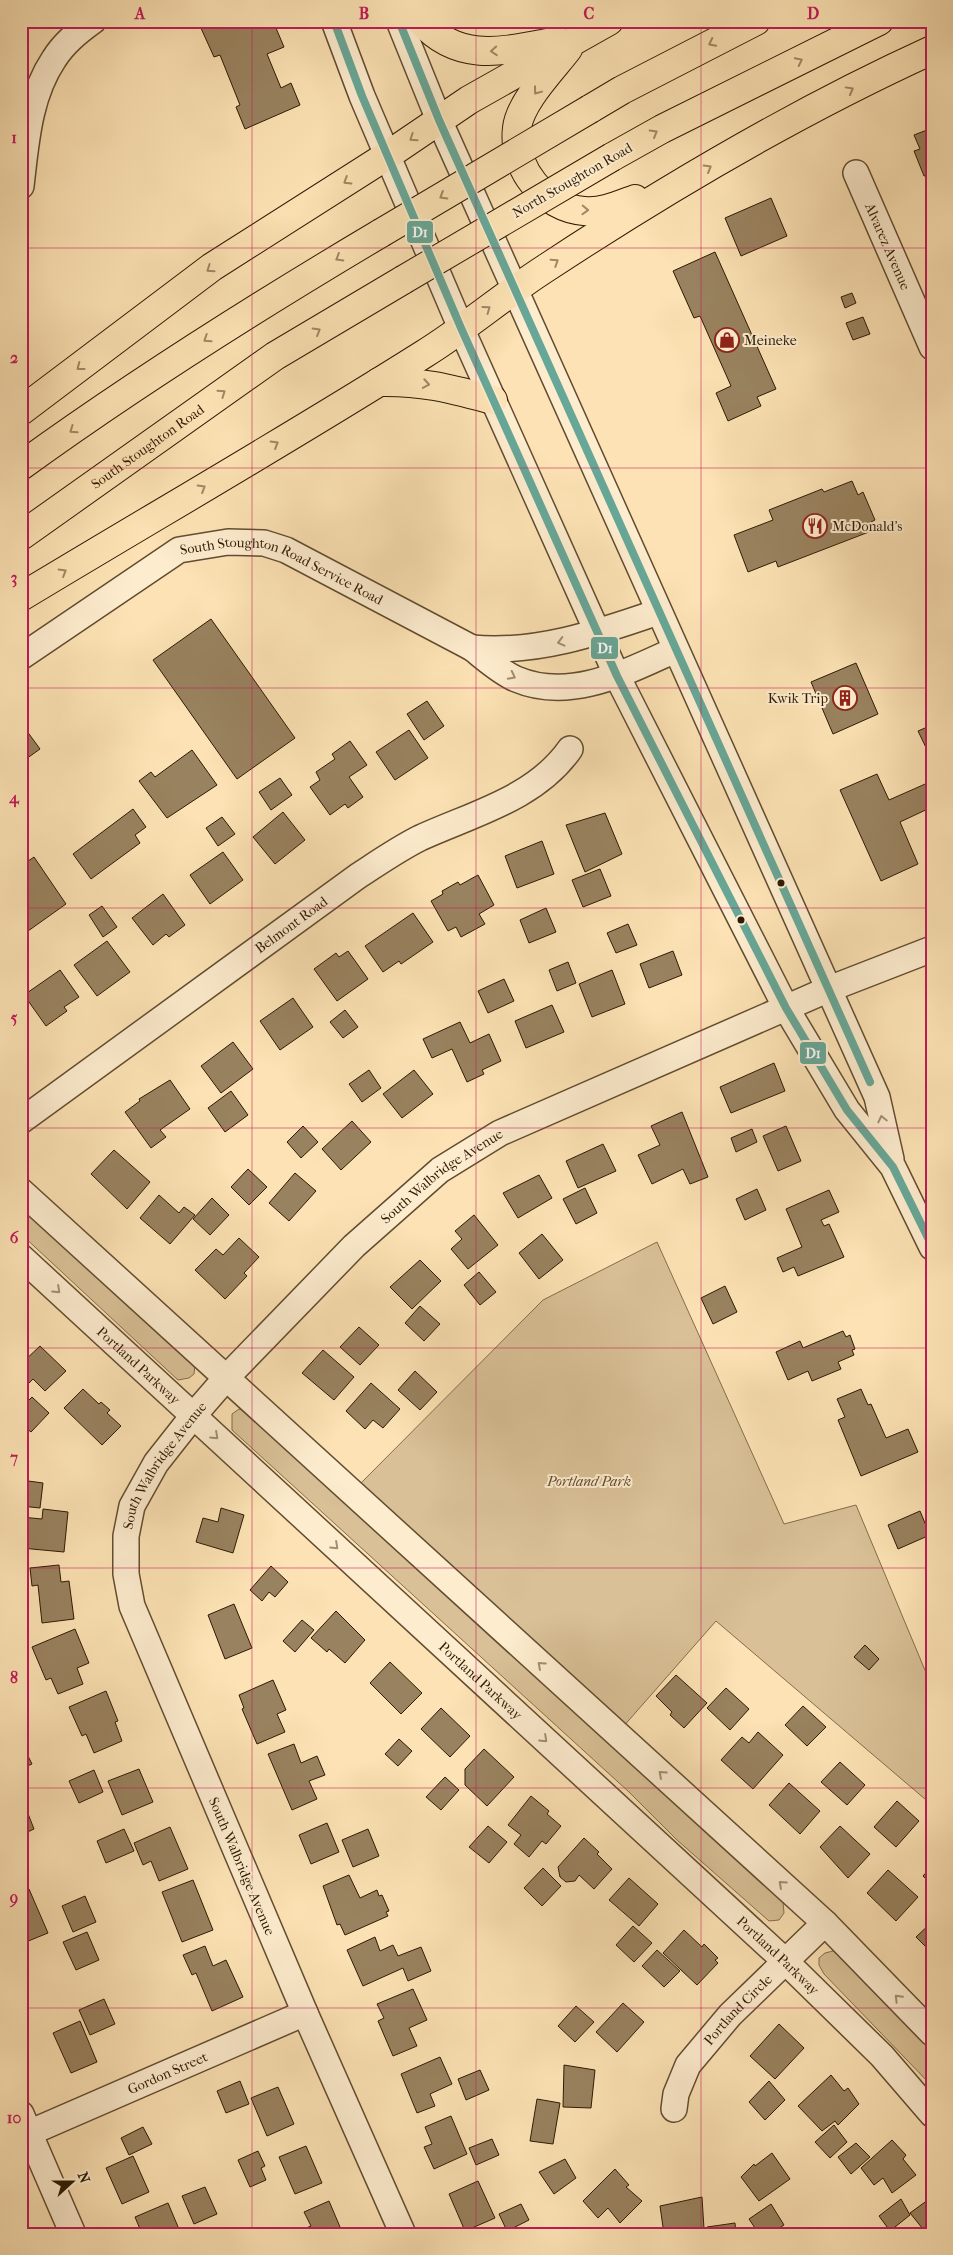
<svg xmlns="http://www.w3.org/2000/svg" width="953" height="2255" viewBox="0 0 953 2255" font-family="'IM FELL French Canon',serif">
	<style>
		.green { fill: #d9c096; stroke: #846d4c }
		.building { fill: #99825f; stroke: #2e1a03 }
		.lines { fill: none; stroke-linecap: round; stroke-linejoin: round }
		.minor-casing { stroke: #624c2f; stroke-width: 28 }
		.major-casing { stroke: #2e1a03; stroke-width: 30 }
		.minor { stroke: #fdecce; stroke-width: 25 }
		.major { stroke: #fce2b4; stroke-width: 28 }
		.major-bridge-casing { stroke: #2e1a03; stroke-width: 30; stroke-linecap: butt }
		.major-bridge { stroke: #fce2b4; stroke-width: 28 }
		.bus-1-casing { stroke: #fdecce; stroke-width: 11 }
		.bus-1 { stroke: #67a797; stroke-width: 8 }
		.oneway { stroke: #9f8864 }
		.oneway2 { stroke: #a08e73 }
		.grid { fill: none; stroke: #c2185b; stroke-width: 1; stroke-opacity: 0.55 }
		.bus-dot { fill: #2e1a03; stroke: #fdecce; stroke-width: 2 }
		.labels { text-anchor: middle; stroke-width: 4; stroke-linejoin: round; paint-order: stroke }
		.street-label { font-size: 14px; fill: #2e1a03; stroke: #fdecce }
		.poi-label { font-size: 14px; fill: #2e1a03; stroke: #fdecce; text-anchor: start }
		.park-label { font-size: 14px; font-style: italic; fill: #614c2f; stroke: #fdecce }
		.line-badge { stroke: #fdecce; stroke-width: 2 }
		.badge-label { font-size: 14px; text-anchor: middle; font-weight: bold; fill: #fff }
		.neatline { fill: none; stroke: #c2185b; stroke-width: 2 }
		.grid-label { font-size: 16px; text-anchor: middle; font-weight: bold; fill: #c2185b }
	</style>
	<rect width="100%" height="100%" fill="#fce2b4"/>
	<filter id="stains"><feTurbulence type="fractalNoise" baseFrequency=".004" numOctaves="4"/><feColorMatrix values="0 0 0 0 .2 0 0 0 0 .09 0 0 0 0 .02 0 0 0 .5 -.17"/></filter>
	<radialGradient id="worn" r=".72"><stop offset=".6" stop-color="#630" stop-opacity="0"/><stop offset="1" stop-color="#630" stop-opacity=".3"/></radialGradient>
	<path class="green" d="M21,1201l174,164 -1,9 -5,4 -11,2 -157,-146z
		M657,1242l127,282 72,-19 76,182v118l-216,-184 -94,107 -264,-242 185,-186z
		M239,1409l10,3 534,490 1,11 -5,7 -10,1 -92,-81 -48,-48 -397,-362v-16z
		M833,1951l8,4 56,55 35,38v38l-108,-112 -5,-9v-7l6,-5z"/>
	<path class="building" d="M211,21h62l11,26 -17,7 14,34 10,-5 9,22 -55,24 -9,-22 4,-2 -20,-50 -6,2 -14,-31z
		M932,128v46l-8,2 -10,-25 6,-2 -6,-14z
		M771,198l16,38 -46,20 -16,-38z
		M715,252l61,137 -19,8 4,9 -33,15 -12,-28 15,-7 -31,-70 -6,2 -21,-47z
		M852,293l4,10 -11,5 -4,-11z
		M863,317l7,17 -17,6 -7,-17z
		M852,481l6,14 5,-3 12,28 -4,2 3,8 -96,37 -2,-6 -28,11 -14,-37 39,-15 -4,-10 53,-21 2,3z
		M211,619l84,119 -58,41 -84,-119z
		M856,663l22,51 -45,20 -22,-52z
		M427,701l17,25 -20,14 -17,-26z
		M21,723l19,26 -14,10 -5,-6z
		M932,725v35l-14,-29z
		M409,730l19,28 -33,22 -19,-28z
		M350,741l17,24 -18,12 14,20 -15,11 -3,-4 -15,11 -20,-28 10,-7 -4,-8 19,-13 -3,-5z
		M192,750l25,35 -50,33 -28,-37 12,-9 4,5z
		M877,774l12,26 43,-19v26l-32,15 18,42 -37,17 -41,-91z
		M280,778l12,17 -21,15 -12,-18z
		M133,809l13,18 -11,8 5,8 -49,36 -18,-25z
		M283,812l22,28 -30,24 -22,-27z
		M605,813l17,41 -37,18 -19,-47z
		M222,817l13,17 -17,12 -12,-18z
		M542,841l12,33 -37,14 -12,-32z
		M223,852l20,28 -33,24 -20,-29z
		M34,857l32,47 -45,32v-70z
		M600,869l11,27 -28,11 -11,-27z
		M478,875l16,30 -15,9 6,10 -24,13 -5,-10 -8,4 -17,-30 12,-7 -1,-3 16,-9 2,3z
		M163,894l22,31 -16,12 -3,-3 -13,11 -21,-27z
		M102,906l15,21 -14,10 -14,-22z
		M546,908l10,24 -27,11 -9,-23z
		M413,913l20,29 -32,22 -2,-3 -16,11 -18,-26z
		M628,924l9,21 -21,8 -9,-20z
		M107,941l23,31 -33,24 -23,-31z
		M348,951l20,28 -31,22 -23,-32 22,-16 3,4z
		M673,951l9,24 -33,13 -9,-24z
		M568,962l8,21 -19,8 -8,-21z
		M60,970l19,27 -15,10 3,4 -21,15 -22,-31z
		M612,970l13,34 -33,13 -13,-33z
		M504,979l10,22 -26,12 -10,-22z
		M293,998l20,29 -33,23 -20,-29z
		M552,1005l12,27 -38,16 -11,-27z
		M345,1010l13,17 -15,11 -13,-16z
		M460,1022l10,21 19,-9 12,27 -19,9 2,4 -17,8 -15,-33 -20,9 -9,-19z
		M233,1042l20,27 -32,24 -20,-27z
		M774,1063l11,28 -54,22 -11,-26z
		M369,1070l12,18 -19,14 -13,-18z
		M414,1070l19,24 -31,24 -19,-24z
		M170,1080l20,29 -30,21 6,7 -15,11 -26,-36 15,-11 -1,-2z
		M231,1091l17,24 -23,17 -17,-24z
		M682,1112l26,65 -18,7 -7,-15 -31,15 -14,-29 22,-10 -9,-19z
		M352,1121l19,21 -30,28 -19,-21z
		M303,1126l15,16 -17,16 -14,-16z
		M786,1126l15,35 -23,10 -15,-35z
		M752,1129l5,13 -21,10 -5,-14z
		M603,1144l13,27 -38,17 -12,-27z
		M114,1150l36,32 -23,27 -36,-35z
		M248,1169l19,18 -18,18 -18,-18z
		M295,1173l21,18 -27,30 -20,-18z
		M539,1175l13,23 -34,20 -15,-25z
		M585,1188l12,25 -21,11 -13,-25z
		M757,1189l9,21 -21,10 -9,-21z
		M829,1190l10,22 -18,8 3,6 5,-2 15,33 -46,19 -4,-9 -11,5 -6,-14 25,-11 -16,-38z
		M159,1195l20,18 5,-6 11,8 -25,29 -30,-26z
		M212,1198l17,17 -19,20 -17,-16z
		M474,1215l24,30 -30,24 -17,-20 11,-10 -7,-8z
		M542,1234l21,26 -24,19 -20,-26z
		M239,1238l20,19 -15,16 3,3 -22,23 -30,-29 21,-21 7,6z
		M420,1260l21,21 -29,28 -22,-22z
		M479,1272l17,20 -16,13 -16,-20z
		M725,1286l12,26 -24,12 -12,-26z
		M420,1306l20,18 -16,17 -19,-18z
		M359,1327l20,18 -19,20 -20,-18z
		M843,1331l3,6 4,-2 5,14 -3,1 2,5 -16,7 3,7 -29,12 -4,-10 -20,9 -12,-28 24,-11 3,7z
		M40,1346l26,25 -21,20 -12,-12 -9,9 -3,-3v-21z
		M323,1350l31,27 -20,23 -32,-27z
		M415,1371l22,21 -17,18 -22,-20z
		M371,1383l29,26 -17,19 -10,-8 -8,9 -19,-18z
		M83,1389l16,15 2,-2 9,8 -3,3 14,13 -19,19 -38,-37z
		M861,1389l7,16 3,-1 15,34 22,-9 10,23 -57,24 -23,-56 7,-3 -8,-18z
		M32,1397l17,16 -18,19 -10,-8v-16z
		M21,1480l22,3 -3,25 -19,-2z
		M221,1508l23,7 -11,38 -37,-11 7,-24 15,4z
		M43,1509l25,3 -4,40 -43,-4v-31l21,2z
		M920,1511l10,24 -32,14 -10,-24z
		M59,1565l2,17 8,-1 5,38 -32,4 -4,-38 -6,1 -2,-18z
		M271,1566l17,16 -13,15 -6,-5 -7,9 -12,-11z
		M932,1582v14l-5,-12z
		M234,1604l18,44 -27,11 -17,-44z
		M336,1611l29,29 -20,23 -16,-14 -2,3 -16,-14z
		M302,1620l12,10 -19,22 -12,-11z
		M75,1629l14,34 -12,5 6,16 -25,10 -7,-16 -5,2 -14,-33z
		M865,1645l14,14 -10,11 -15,-13z
		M390,1662l32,31 -21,21 -31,-31z
		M676,1675l31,28 -23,25 -14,-13 2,-3 -16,-16z
		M273,1680l13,30 -9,4 8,18 -28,12 -15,-35 2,-1 -5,-13z
		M726,1688l23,21 -19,21 -23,-22z
		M106,1691l12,30 -3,1 7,19 -28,12 -8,-19 -4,2 -13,-29z
		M803,1706l23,21 -19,19 -22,-21z
		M441,1708l29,28 -20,21 -29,-28z
		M758,1732l25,23 -30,34 -32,-29 21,-23 7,6z
		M399,1739l13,12 -14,15 -13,-12z
		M21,1742l11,22 -11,5z
		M294,1744l7,19 16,-7 8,19 -16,6 8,18 -25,11 -24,-56z
		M484,1749l30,28 -27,29 -22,-21v-16z
		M840,1762l25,23 -18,20 -26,-23z
		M139,1769l14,33 -31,13 -14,-34z
		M94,1770l9,22 -24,11 -10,-22z
		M445,1777l14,13 -18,20 -15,-13z
		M789,1783l31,28 -20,23 -31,-29z
		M531,1796l18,15 -2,3 14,12 -15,18 -4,-3 -13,16 -15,-13 7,-9 -13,-10z
		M897,1801l22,20 -23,26 -22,-20z
		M25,1806l9,23 -13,6v-27z
		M327,1823l12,29 -28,12 -12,-29z
		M488,1826l19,16 -18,21 -20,-16z
		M840,1826l30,28 -22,24 -28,-31z
		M170,1827l18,42 -29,12 -8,-20 -8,4 -9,-22z
		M124,1829l10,22 -28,12 -9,-22z
		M368,1829l11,27 -26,11 -11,-27z
		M584,1838l15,14 -2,2 15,15 -18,20 -15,-14 -4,6 -9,1 -6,-5 -2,-10z
		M932,1866v19l-9,-9z
		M543,1868l18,18 -19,20 -18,-18z
		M888,1870l30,27 -22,24 -29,-28z
		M349,1875l11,23 17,-8 2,6 3,-1 7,16 -3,1 2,4 -43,19 -5,-11 -3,1 -14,-39z
		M629,1878l29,26 -19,22 -30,-26z
		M193,1880l20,50 -31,12 -20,-50z
		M29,1889l19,44 -27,11v-52z
		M85,1896l11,26 -23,10 -11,-26z
		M932,1922v31l-16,-16z
		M633,1926l19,17 -18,19 -18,-17z
		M684,1930l18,17 2,-3 14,14 -3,2 3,3 -21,22 -34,-32z
		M87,1932l12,28 -23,10 -13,-28z
		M375,1937l5,14 13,-6 5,11 23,-9 10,24 -23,10 -5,-13 -40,18 -16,-36z
		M205,1946l8,20 13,-6 17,37 -31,14 -16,-38 -4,2 -9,-20z
		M657,1950l23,21 -16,16 -22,-21z
		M413,1989l14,31 -18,8 8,18 -24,10 -15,-35 6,-3 -7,-14z
		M104,1999l11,25 -25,11 -11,-25z
		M623,2003l21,19 -27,30 -21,-20z
		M576,2006l18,16 -19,20 -17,-16z
		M80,2021l17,41 -26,11 -18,-40z
		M779,2024l25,24 -29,31 -25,-23z
		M440,2057l12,27 -22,10 5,12 -18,7 -16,-39z
		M564,2065l31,5 -4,38 -28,-1z
		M480,2070l9,20 -23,10 -8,-21z
		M831,2075l13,16 4,-3 11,16 -21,21 -3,-4 -13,10 -24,-25z
		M240,2081l9,23 -23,9 -9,-22z
		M769,2081l16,19 -20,20 -16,-18z
		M278,2087l16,37 -27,12 -16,-38z
		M537,2099l23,4 -7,41 -23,-3z
		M451,2116l16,38 -33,15 -10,-22 8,-3 -7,-17z
		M834,2125l13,17 -17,16 -15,-16z
		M143,2127l9,17 -23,11 -8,-17z
		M492,2139l7,16 -23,10 -7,-17z
		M892,2140l14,15 -3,4 13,16 -24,18 -9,-15 -9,7 -13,-17z
		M856,2143l14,14 -19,17 -13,-17z
		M306,2146l16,37 -27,11 -16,-37z
		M258,2151l7,15 -4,2 5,12 -16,7 -12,-27z
		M772,2153l18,26 -31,22 -18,-24 13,-13 1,2z
		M133,2156l16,36 -27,12 -16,-36z
		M565,2159l11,19 -22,16 -15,-22z
		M615,2169l14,16 -3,2 16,14 -22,22 -12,-15 -10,10 -15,-17z
		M478,2181l17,37 -30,13 -16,-37z
		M205,2187l12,27 -23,10 -12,-28z
		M702,2197l2,32 -40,5 -4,-28z
		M932,2197v37h-5l-17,-21z
		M901,2199l9,16 -20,16 -11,-15z
		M329,2201l14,33h-43l-1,-3 12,-5 -7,-14z
		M168,2203l13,31h-39l-7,-17z
		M521,2204l8,16 -22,11 -8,-17z
		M771,2204l13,21 -14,9h-11l-10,-15z
		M735,2223l1,11h-29v-7z"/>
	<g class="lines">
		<defs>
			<g id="minor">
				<path d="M334,21l28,75 99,232 156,348 169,332 61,102 46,57 39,80"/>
				<path d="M399,21l40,99 438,977 14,62"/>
				<path id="s1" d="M856,173l76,174"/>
				<path d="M21,186c5,-43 8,-90 33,-127 10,-16 24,-27 39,-38"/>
				<path d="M472,648c65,6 125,-15 186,-36"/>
				<path id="s2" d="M21,657l158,-107 49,-8 36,1 22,7 186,98c14,11 28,24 44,31 54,23 110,-7 159,-29"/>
				<path id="s3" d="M21,1121l337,-245c20,-13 40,-27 62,-38 52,-24 115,-39 150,-89"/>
				<path d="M21,1191l804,732 107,110"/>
				<path id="s4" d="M21,1257l764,704 97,95 50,58"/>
				<path id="s5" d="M674,2109l2,-15 12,-29 42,-50 95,-92"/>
				<path d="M21,2114l52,120"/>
				<path id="s6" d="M29,2133l276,-120"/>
				<path id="s7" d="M403,2234l-98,-221 -173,-407 -6,-32v-38l6,-30 24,-43 37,-47 33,-38 128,-132 86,-76 60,-37 329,-144 103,-40"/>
			</g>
			<g id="major">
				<path d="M421,21c39,44 86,29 137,20"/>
				<path d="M568,49c-16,21 -48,53 -51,79 -5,40 27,80 67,83 17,2 35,-6 51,-12"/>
				<path d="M590,109l32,-19 134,-69"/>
				<path d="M612,157l50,-28 217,-108"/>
				<path d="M379,382c44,-1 72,7 114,18"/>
				<path d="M21,411l191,-144 176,-112 81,-55 140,-79"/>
				<path d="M21,466c116,-84 237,-160 360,-233"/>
				<path id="s8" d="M21,536l254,-180 128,-76"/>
				<path d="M21,597c134,-81 270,-159 403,-243 42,-26 80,-59 122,-86 123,-81 252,-157 386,-218"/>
			</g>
		</defs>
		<use href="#minor" class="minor-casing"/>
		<use href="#major" class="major-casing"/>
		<use href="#minor" class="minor"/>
		<use href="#major" class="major"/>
		<defs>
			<path id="major-bridge" d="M381,233l209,-124
				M403,280l209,-123"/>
		</defs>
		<use href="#major-bridge" class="major-bridge-casing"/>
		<use href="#major-bridge" class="major-bridge"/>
		<defs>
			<path id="bus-1" d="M334,21l28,75 99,232 156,348 169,332 61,102 46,57 39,79
				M399,21l40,99 431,962"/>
		</defs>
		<use href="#bus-1" class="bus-1-casing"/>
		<use href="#bus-1" class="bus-1"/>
	</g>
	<defs><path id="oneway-chevron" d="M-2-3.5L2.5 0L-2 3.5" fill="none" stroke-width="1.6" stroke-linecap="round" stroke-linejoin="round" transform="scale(1.25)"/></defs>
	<g class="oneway">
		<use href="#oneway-chevron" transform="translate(712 43) rotate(153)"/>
		<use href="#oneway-chevron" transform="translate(494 51) rotate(176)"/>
		<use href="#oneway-chevron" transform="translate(799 61) rotate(-26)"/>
		<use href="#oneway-chevron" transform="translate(850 90) rotate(-29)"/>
		<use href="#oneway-chevron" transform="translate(537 91) rotate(127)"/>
		<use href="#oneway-chevron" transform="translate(654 133) rotate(-30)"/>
		<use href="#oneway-chevron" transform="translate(413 138) rotate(146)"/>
		<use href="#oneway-chevron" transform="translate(708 168) rotate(-30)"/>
		<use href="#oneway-chevron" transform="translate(347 181) rotate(148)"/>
		<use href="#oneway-chevron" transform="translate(443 196) rotate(149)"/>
		<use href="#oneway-chevron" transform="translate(585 210) rotate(2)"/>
		<use href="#oneway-chevron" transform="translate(339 258) rotate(149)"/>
		<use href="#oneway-chevron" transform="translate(555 262) rotate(-33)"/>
		<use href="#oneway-chevron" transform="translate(210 269) rotate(145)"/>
		<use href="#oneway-chevron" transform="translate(487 309) rotate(-36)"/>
		<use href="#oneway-chevron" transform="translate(317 331) rotate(-31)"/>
		<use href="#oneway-chevron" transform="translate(207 339) rotate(147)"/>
		<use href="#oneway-chevron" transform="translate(80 367) rotate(143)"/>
		<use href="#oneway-chevron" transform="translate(426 384) rotate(10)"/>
		<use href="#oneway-chevron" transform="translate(222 393) rotate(-35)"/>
		<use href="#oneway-chevron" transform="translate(73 430) rotate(145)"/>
		<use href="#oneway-chevron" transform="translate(275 444) rotate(-31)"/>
		<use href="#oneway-chevron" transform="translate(202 488) rotate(-31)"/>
		<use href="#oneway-chevron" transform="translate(63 572) rotate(-31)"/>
	</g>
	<g class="oneway2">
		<use href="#oneway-chevron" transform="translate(561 642) rotate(165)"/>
		<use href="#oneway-chevron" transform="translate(512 676) rotate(27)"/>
		<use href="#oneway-chevron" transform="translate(882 1119) rotate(-103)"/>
		<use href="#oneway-chevron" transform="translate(57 1290) rotate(43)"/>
		<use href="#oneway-chevron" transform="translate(215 1436) rotate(43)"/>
		<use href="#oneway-chevron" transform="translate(335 1546) rotate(43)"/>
		<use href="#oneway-chevron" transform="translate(541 1665) rotate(-138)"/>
		<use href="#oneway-chevron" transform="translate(544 1739) rotate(43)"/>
		<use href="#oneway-chevron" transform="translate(662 1774) rotate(-138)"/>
		<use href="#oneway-chevron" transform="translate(782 1884) rotate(-138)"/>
		<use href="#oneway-chevron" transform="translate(898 1998) rotate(-134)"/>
	</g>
	<path class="grid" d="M252,21v2213M476,21v2213M701,21v2213M21,248h911M21,468h911M21,688h911M21,908h911M21,1128h911M21,1348h911M21,1568h911M21,1788h911M21,2008h911"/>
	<defs>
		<symbol id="shop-ring" viewBox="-11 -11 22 22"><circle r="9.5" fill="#fdecce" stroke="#8f2418" stroke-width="1.5"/><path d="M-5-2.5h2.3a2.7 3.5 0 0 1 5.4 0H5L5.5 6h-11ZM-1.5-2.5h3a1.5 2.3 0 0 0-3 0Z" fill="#8f2418"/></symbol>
		<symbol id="restaurant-ring" viewBox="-11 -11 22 22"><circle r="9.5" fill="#fdecce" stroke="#8f2418" stroke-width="1.5"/><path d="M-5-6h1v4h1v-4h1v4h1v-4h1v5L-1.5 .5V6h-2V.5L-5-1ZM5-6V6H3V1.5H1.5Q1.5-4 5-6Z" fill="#8f2418"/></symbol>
		<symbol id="building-ring" viewBox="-11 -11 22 22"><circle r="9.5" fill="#fdecce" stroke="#8f2418" stroke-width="1.5"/><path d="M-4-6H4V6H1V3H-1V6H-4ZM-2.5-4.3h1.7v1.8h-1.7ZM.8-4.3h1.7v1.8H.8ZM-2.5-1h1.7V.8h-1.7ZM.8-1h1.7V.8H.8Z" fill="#8f2418"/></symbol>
	</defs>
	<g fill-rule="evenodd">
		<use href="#shop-ring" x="713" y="326" width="28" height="28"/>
		<use href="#restaurant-ring" x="801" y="512" width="28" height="28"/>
		<use href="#building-ring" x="831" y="684" width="28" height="28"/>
	</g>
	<g class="bus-dot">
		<circle cx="781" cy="883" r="4.5"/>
		<circle cx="741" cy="920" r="4.5"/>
	</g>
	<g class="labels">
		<g class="street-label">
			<text transform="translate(572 180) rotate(-30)" y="5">North Stoughton Road</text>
			<text dy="5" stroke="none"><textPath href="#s1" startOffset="80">Alvarez Avenue</textPath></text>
			<text dy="5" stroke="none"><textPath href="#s8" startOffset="155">South Stoughton Road</textPath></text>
			<text dy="5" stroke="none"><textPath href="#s2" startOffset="300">South Stoughton Road Service Road</textPath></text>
			<text dy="5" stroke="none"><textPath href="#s3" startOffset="334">Belmont Road</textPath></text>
			<text dy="5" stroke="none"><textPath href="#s7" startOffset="1241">South Walbridge Avenue</textPath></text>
			<text dy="5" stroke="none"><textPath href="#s4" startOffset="160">Portland Parkway</textPath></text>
			<text dy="5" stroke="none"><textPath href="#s7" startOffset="836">South Walbridge Avenue</textPath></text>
			<text dy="5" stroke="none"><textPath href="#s4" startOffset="625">Portland Parkway</textPath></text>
			<text transform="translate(242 1866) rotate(67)" y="5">South Walbridge Avenue</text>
			<text dy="5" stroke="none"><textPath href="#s4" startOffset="1030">Portland Parkway</textPath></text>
			<text dy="5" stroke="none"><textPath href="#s5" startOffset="121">Portland Circle</textPath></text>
			<text dy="5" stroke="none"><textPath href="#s6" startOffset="151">Gordon Street</textPath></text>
		</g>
		<g class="poi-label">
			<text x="744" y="345">Meineke</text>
			<text x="832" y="531">McDonald's</text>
			<text x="828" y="703" text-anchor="end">Kwik Trip</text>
		</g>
		<g class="park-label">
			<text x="589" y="1486">Portland Park</text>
		</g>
	</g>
	<g class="line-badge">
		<rect x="406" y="220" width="28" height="24" rx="5" fill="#67a797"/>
		<rect x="590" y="636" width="29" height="24" rx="5" fill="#67a797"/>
		<rect x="799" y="1041" width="28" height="24" rx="5" fill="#67a797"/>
	</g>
	<g class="badge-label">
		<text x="420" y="237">D1</text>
		<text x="605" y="653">D1</text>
		<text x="813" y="1058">D1</text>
	</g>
	<rect width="953" height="2255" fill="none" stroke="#fce2b4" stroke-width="55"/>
	<g transform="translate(72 2182) rotate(69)" stroke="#fdecce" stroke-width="4" paint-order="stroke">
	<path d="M0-4L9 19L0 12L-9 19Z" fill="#2e1a03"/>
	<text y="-8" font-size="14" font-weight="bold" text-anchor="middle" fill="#2e1a03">N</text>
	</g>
	<rect x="28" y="28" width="898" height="2200" class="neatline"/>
	<g class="grid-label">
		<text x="140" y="19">A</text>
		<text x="364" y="19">B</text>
		<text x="589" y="19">C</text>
		<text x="813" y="19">D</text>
		<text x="14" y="143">1</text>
		<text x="14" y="363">2</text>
		<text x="14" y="583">3</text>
		<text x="14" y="803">4</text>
		<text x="14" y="1023">5</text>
		<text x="14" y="1243">6</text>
		<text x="14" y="1463">7</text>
		<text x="14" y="1683">8</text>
		<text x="14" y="1903">9</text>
		<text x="14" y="2123">10</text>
	</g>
	<rect width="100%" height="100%" filter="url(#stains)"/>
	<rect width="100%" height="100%" fill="url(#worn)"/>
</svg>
